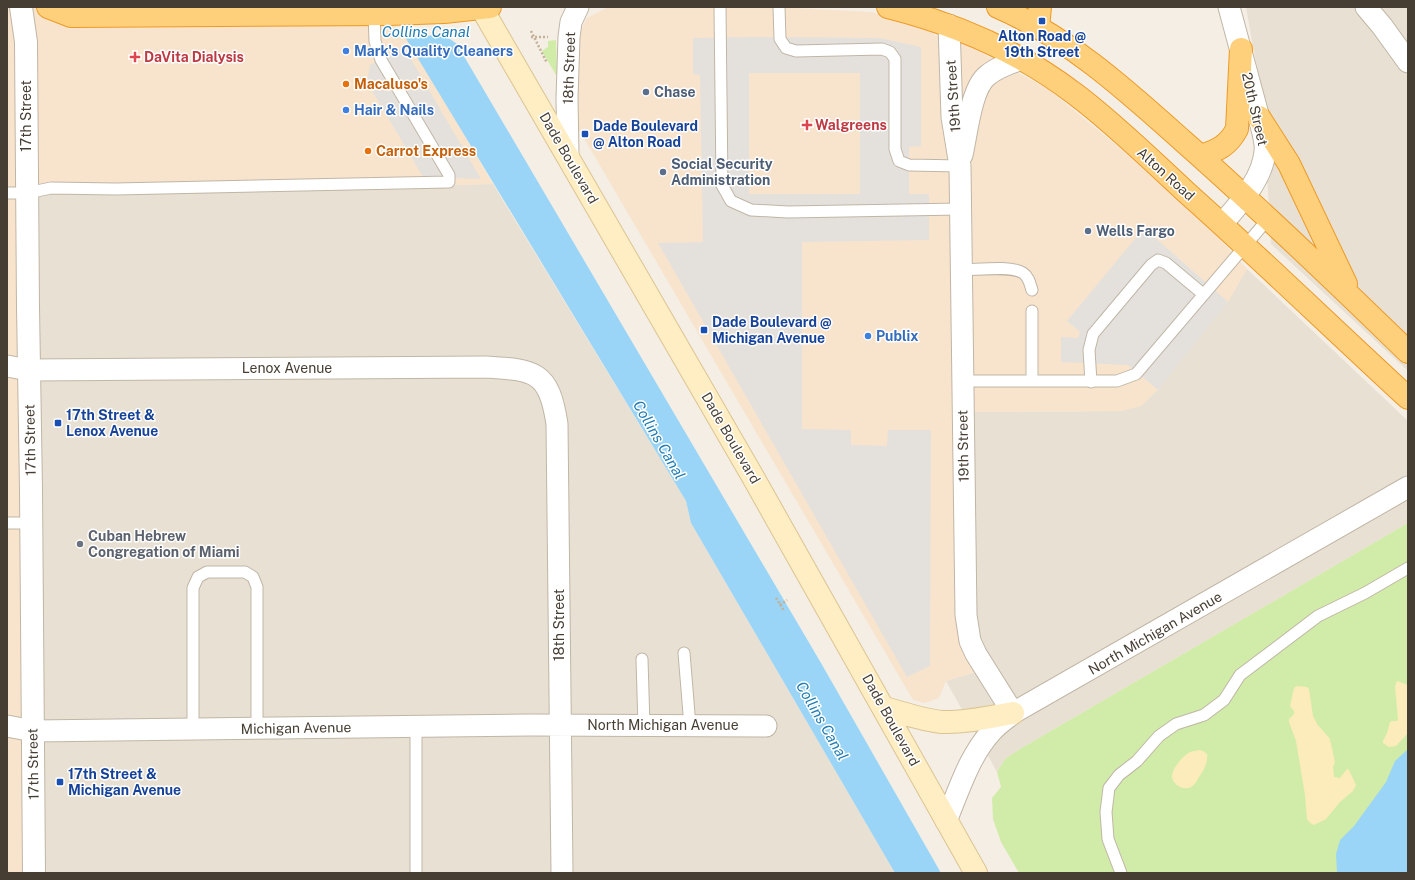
<svg xmlns="http://www.w3.org/2000/svg" width="1415" height="880" viewBox="0 0 1415 880" font-family="'Public Sans',sans-serif">
	<style>
		.residential { fill: #e8e0d2 }
		.commercial { fill: #f8e4cd }
		.green { fill: #d1eca8 }
		.sand { fill: #fcecbb }
		.parking { fill: #e4e1dd; fill-rule: evenodd }
		.water { fill: #9ad5f7 }
		.pier { fill: #f4eee4 }
		.lines { fill: none; stroke-linecap: round; stroke-linejoin: round }
		.service-casing { stroke: #c0b6a6; stroke-width: 13 }
		.minor-casing { stroke: #c0b6a6; stroke-width: 23 }
		.tertiary-casing { stroke: #c0b6a6; stroke-width: 24 }
		.secondary-casing { stroke: #dcc491; stroke-width: 24 }
		.trunk-casing { stroke: #ec9a26; stroke-width: 24 }
		.path { stroke: #c3b196; stroke-width: 2.5; stroke-dasharray: 2 2; stroke-linecap: butt }
		.service { stroke: #fff; stroke-width: 11 }
		.minor { stroke: #fff; stroke-width: 21 }
		.tertiary { stroke: #fff; stroke-width: 22 }
		.secondary { stroke: #ffeec3; stroke-width: 22 }
		.trunk { stroke: #ffd07b; stroke-width: 22 }
		.transit-dot { fill: #1a4fb4; stroke: #fff; stroke-width: 1.5 }
		.shop-dot { fill: #3f7fe0; stroke: #fff; stroke-width: 1.5 }
		.health-dot { fill: #e0444e; stroke: #fff; stroke-width: 1.5 }
		.food-dot { fill: #e8710a; stroke: #fff; stroke-width: 1.5 }
		.service-dot { fill: #5c6f8a; stroke: #fff; stroke-width: 1.5 }
		.worship-dot { fill: #6b7280; stroke: #fff; stroke-width: 1.5 }
		.labels { text-anchor: middle; stroke-width: 3; stroke-linejoin: round; paint-order: stroke }
		.transit-label { font-size: 14px; font-weight: bold; fill: #164399; stroke: #fff; text-anchor: start }
		.shop-label { font-size: 14px; font-weight: bold; fill: #366cbe; stroke: #fff; text-anchor: start }
		.health-label { font-size: 14px; font-weight: bold; fill: #be3a42; stroke: #fff; text-anchor: start }
		.street-label { font-size: 14px; fill: #473e33; stroke: #fff }
		.food-label { font-size: 14px; font-weight: bold; fill: #c56008; stroke: #fff; text-anchor: start }
		.service-label { font-size: 14px; font-weight: bold; fill: #4e5e75; stroke: #fff; text-anchor: start }
		.worship-label { font-size: 14px; font-weight: bold; fill: #5b616d; stroke: #fff; text-anchor: start }
		.water-label { font-size: 15px; font-style: italic; fill: #217db4; stroke: #fff }
	</style>
	<rect width="100%" height="100%" fill="#f4eee4"/>
	<path class="residential" d="M1246,7h162v364l-137,-127 -8,-141z
		M493,184l193,317 5,22 204,350h-861l-7,-680z
		M1247,269l161,152v102l-388,226 -15,10 -8,13 -51,-91 29,-9 -10,-57 -1,-203 157,-1 37,-21z"/>
	<path class="commercial" d="M7,7h382l104,177 -466,9 7,680h-27z
		M606,8h188l77,4 47,12 17,11 30,9 83,45 100,82 69,65 30,33 -19,33 -70,88 -17,16 -20,5 -157,1 1,203 10,57 -29,9 -7,17 -14,5 -12,-3 -338,-577v-82l12,-23z"/>
	<path class="green" d="M556,40l1,34 -1,1 -14,-24 6,-4v-6z
		M1408,523v350h-389l-18,-31 -8,-23 -1,-21 9,-11 -4,-15 8,-13 15,-10z"/>
	<path class="sand" d="M1397,681l11,4v48l-12,13 -7,1 -6,-4v-2l4,-8 3,-11 2,-1h5l1,-2 -3,-33z
		M1297,686l10,1 2,2 4,27 4,8 13,15 1,5 4,18 -2,5 1,10 6,1 7,-9 2,1 7,15 -3,6 -13,11 -14,17 -12,6 -4,-2 -3,-4 -2,-24 -9,-54 -7,-19v-3l5,-5v-3l-4,-5 4,-18z
		M1199,750l4,1 4,3c1,9 -3,16 -8,23 -2,3 -4,8 -8,10 -7,4 -18,-2 -19,-10 0,-9 11,-21 18,-25 3,-1 7,-1 9,-2z"/>
	<path class="parking" d="M749,37l130,1 42,9v99l-12,1v47h20v46l-127,2v187l49,1v15l36,1 1,-16h43l-1,236 -23,11 -249,-434 45,-1 -3,-167 -7,-1v-36zM749,73h111v121h-111z
		M404,47l77,132 -58,-2 -56,-95 3,-17z
		M1144,228l84,74 -70,88 -30,-25 -67,-3v-25l17,1 2,-6 -13,-11z"/>
	<path class="water" d="M388,7h47l386,656 120,210h-46l-204,-350 -5,-22 -281,-464z
		M1408,749v124h-71l-1,-19 4,-14 14,-14 32,-44 9,-21z"/>
	<path class="pier" d="M438,7l22,39 -10,-7 -10,-4 -38,2 -15,-29z"/>
	<g class="lines">
		<defs>
			<path id="service" d="M720,7l2,178 9,16 20,9 37,2 172,-3
				M779,7l1,32 6,9 10,3 86,-2 8,3 5,7v90l4,12 10,4 51,1
				M7,193h20l24,-5 65,1 333,-7v-7l-68,-115 -6,-19 -1,-27
				M961,270c16,0 50,-5 62,3 6,4 7,11 9,17
				M1032,311v70
				M963,381h154l19,-7 132,-155
				M1091,382l-2,-32 4,-16 58,-69 7,-5 8,3 37,31
				M7,523h24
				M684,653l6,73
				M642,659l2,67
				M416,726v147
				M193,729v-141l5,-11 9,-5h38l8,5 4,10v141
				M1121,873l-13,-34 -2,-27 3,-24 10,-13 18,-14 22,-25 17,-12 28,-9 20,-15 16,-25 78,-59 47,-23 43,-25"/>
			<path id="minor" d="M1366,7l16,19 26,36
				M949,25l3,92 8,49 6,449 4,26 6,13 37,59
				M568,155l-1,-57 2,-61 2,-15 7,-15
				M962,155c5,-21 9,-68 26,-80 10,-8 22,-12 34,-16
				M1222,224c17,-20 41,-45 43,-73 1,-6 -1,-12 -2,-18l-34,-126
				M7,366l22,4 457,-3c49,3 63,4 71,57l5,449
				M7,726l26,5 498,-6 235,1
				M946,821c13,-31 23,-65 46,-90 6,-7 14,-12 21,-18l395,-226"/>
			<path id="tertiary" d="M21,7l5,35 2,265 3,183 3,383"/>
			<path id="secondary" d="M481,7l272,470 223,396
				M884,708c19,5 38,12 58,14 23,1 48,-5 71,-9"/>
			<path id="trunk" d="M48,7l23,9 318,-2 55,-2 46,-5
				M888,7c68,17 132,45 187,87 40,30 76,66 112,99 75,67 147,137 221,205
				M998,7c71,31 128,83 185,134 77,68 151,139 225,211
				M1038,28l2,-21
				M1259,117l30,47 57,120
				M1201,156c17,-6 27,-10 36,-27l4,-80"/>
		</defs>
		<use href="#service" class="service-casing"/>
		<use href="#minor" class="minor-casing"/>
		<use href="#tertiary" class="tertiary-casing"/>
		<use href="#secondary" class="secondary-casing"/>
		<use href="#trunk" class="trunk-casing"/>
		<path class="path" d="M531,31l16,32
			M531,37h17
			M776,598l8,13
			M780,605l7,-5"/>
		<use href="#service" class="service"/>
		<use href="#minor" class="minor"/>
		<use href="#tertiary" class="tertiary"/>
		<use href="#secondary" class="secondary"/>
		<use href="#trunk" class="trunk"/>
	</g>
	<g class="transit-dot">
		<rect x="1038" y="17" width="8" height="8" rx="2"/>
		<rect x="581" y="130" width="8" height="8" rx="2"/>
		<rect x="700" y="326" width="8" height="8" rx="2"/>
		<rect x="54" y="419" width="8" height="8" rx="2"/>
		<rect x="56" y="778" width="8" height="8" rx="2"/>
	</g>
	<g class="shop-dot">
		<circle cx="346" cy="51" r="4"/>
		<circle cx="346" cy="110" r="4"/>
		<circle cx="868" cy="336" r="4"/>
	</g>
	<g class="health-dot">
		<path d="M133 51h4v4h4v4h-4v4h-4v-4h-4v-4h4z"/>
		<path d="M805 119h4v4h4v4h-4v4h-4v-4h-4v-4h4z"/>
	</g>
	<g class="food-dot">
		<circle cx="346" cy="84" r="4"/>
		<circle cx="368" cy="151" r="4"/>
	</g>
	<g class="service-dot">
		<circle cx="646" cy="92" r="4"/>
		<circle cx="663" cy="172" r="4"/>
		<circle cx="1088" cy="231" r="4"/>
	</g>
	<circle class="worship-dot" cx="80" cy="544" r="4"/>
	<g class="labels">
		<g class="transit-label">
			<text x="1042" y="41" text-anchor="middle">Alton Road @<tspan x="1042" dy="16">19th Street</tspan></text>
			<text x="593" y="131">Dade Boulevard<tspan x="593" dy="16">@ Alton Road</tspan></text>
			<text x="712" y="327">Dade Boulevard @<tspan x="712" dy="16">Michigan Avenue</tspan></text>
			<text x="66" y="420">17th Street &amp;<tspan x="66" dy="16">Lenox Avenue</tspan></text>
			<text x="68" y="779">17th Street &amp;<tspan x="68" dy="16">Michigan Avenue</tspan></text>
		</g>
		<g class="shop-label">
			<text x="354" y="56">Mark's Quality Cleaners</text>
			<text x="354" y="115">Hair &amp; Nails</text>
			<text x="876" y="341">Publix</text>
		</g>
		<g class="health-label">
			<text x="144" y="62">DaVita Dialysis</text>
			<text x="815" y="130">Walgreens</text>
		</g>
		<g class="street-label">
			<text transform="translate(569 68) rotate(-88)" y="5">18th Street</text>
			<text transform="translate(953 96) rotate(-94)" y="5">19th Street</text>
			<text transform="translate(1255 109) rotate(77)" y="5">20th Street</text>
			<text transform="translate(26 116) rotate(-90)" y="5">17th Street</text>
			<text transform="translate(569 158) rotate(60)" y="5">Dade Boulevard</text>
			<text transform="translate(1166 174) rotate(42)" y="5">Alton Road</text>
			<text x="287" y="373">Lenox Avenue</text>
			<text transform="translate(731 438) rotate(60)" y="5">Dade Boulevard</text>
			<text transform="translate(30 440) rotate(-91)" y="5">17th Street</text>
			<text transform="translate(963 446) rotate(-91)" y="5">19th Street</text>
			<text transform="translate(559 625) rotate(-90)" y="5">18th Street</text>
			<text transform="translate(1155 633) rotate(-30)" y="5">North Michigan Avenue</text>
			<text transform="translate(891 720) rotate(61)" y="5">Dade Boulevard</text>
			<text x="663" y="730">North Michigan Avenue</text>
			<text transform="translate(296 728) rotate(-1)" y="5">Michigan Avenue</text>
			<text transform="translate(33 764) rotate(-91)" y="5">17th Street</text>
		</g>
		<g class="food-label">
			<text x="354" y="89">Macaluso's</text>
			<text x="376" y="156">Carrot Express</text>
		</g>
		<g class="service-label">
			<text x="654" y="97">Chase</text>
			<text x="671" y="169">Social Security<tspan x="671" dy="16">Administration</tspan></text>
			<text x="1096" y="236">Wells Fargo</text>
		</g>
		<g class="worship-label">
			<text x="88" y="541">Cuban Hebrew<tspan x="88" dy="16">Congregation of Miami</tspan></text>
		</g>
		<g class="water-label">
			<text x="426" y="37">Collins Canal</text>
			<text transform="translate(659 440) rotate(60)" y="5">Collins Canal</text>
			<text transform="translate(822 721) rotate(60)" y="5">Collins Canal</text>
		</g>
	</g>
	<rect width="1415" height="880" fill="none" stroke="#473e33" stroke-width="16"/>
</svg>
